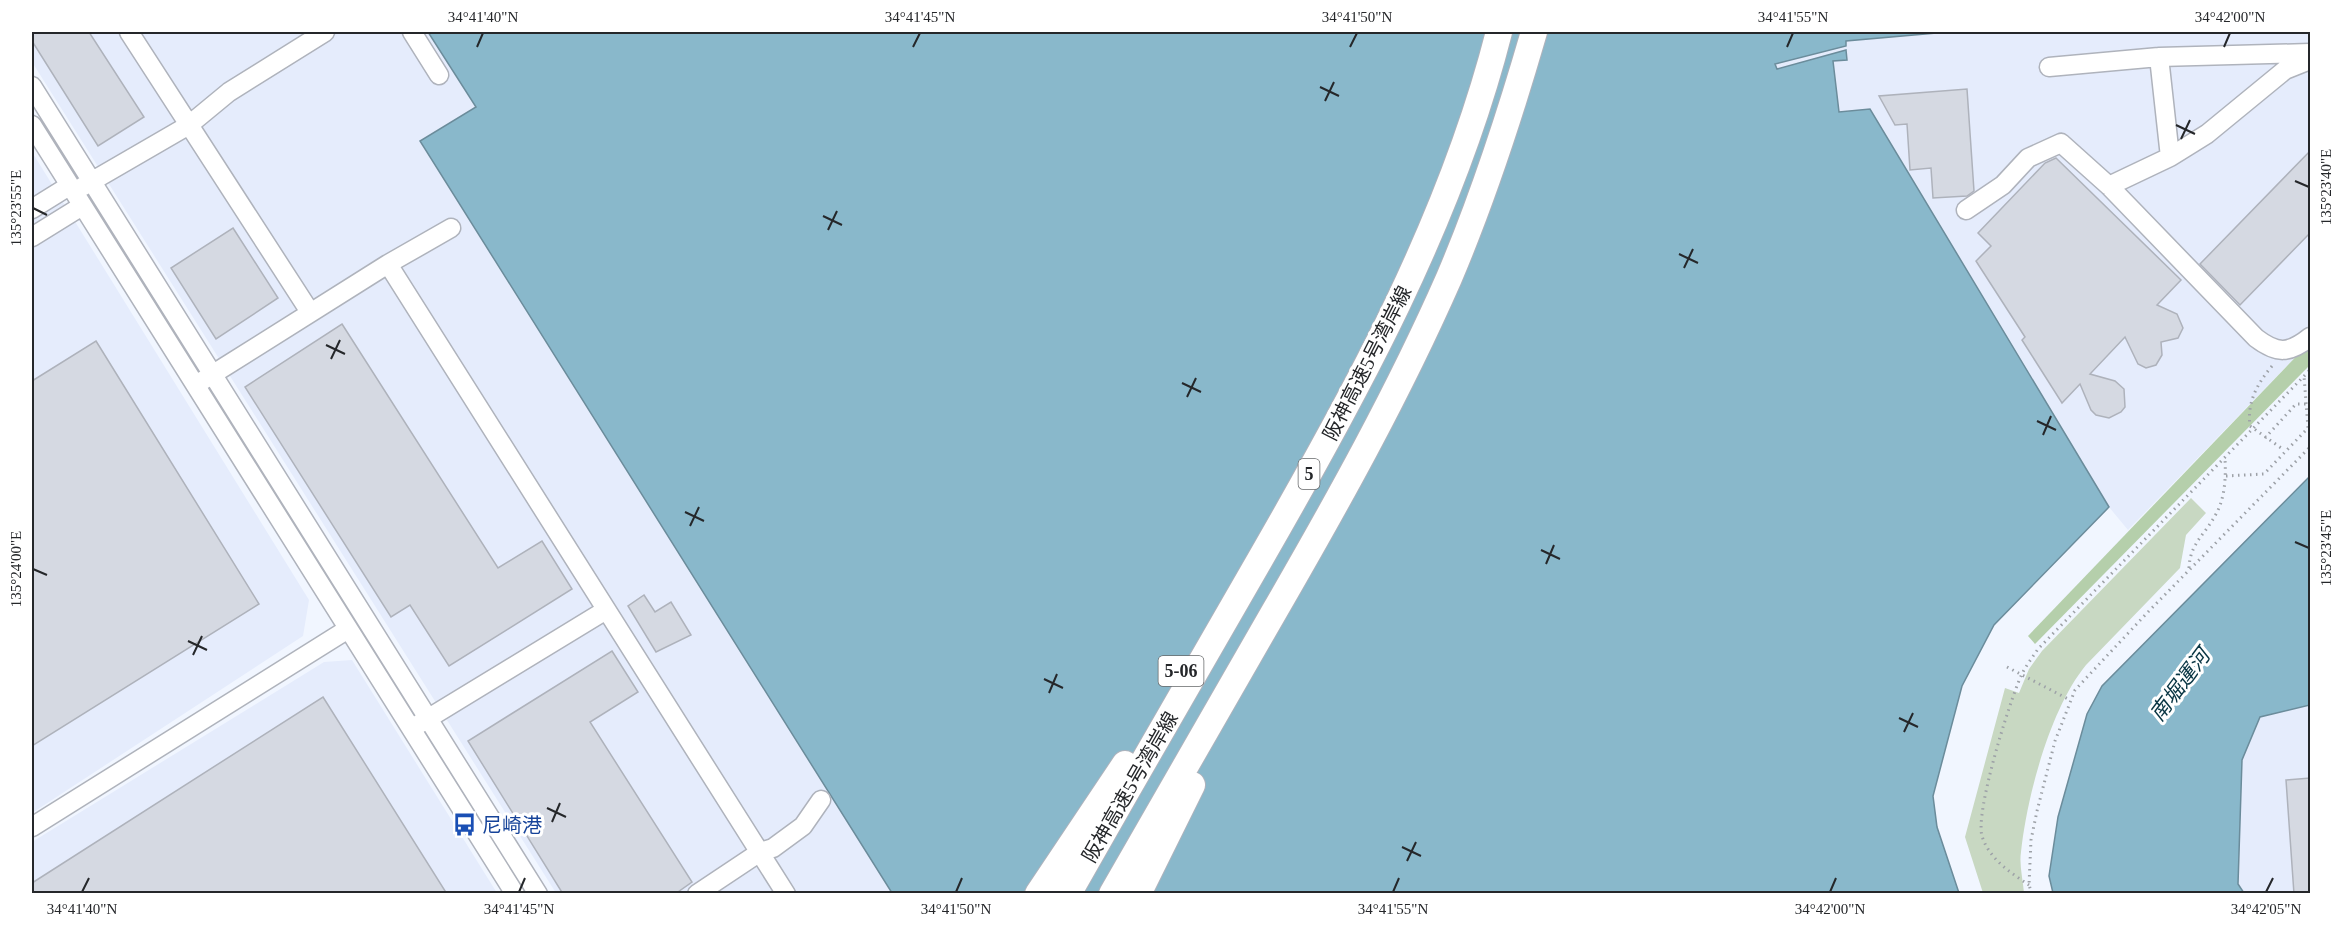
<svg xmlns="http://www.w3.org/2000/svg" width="2342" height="925" viewBox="0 0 2342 925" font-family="'Times New Roman','Noto Sans JP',serif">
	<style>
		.built { fill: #e5ecfc }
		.green { fill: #c8d8c2 }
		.forest { fill: #b5cfab }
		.water { fill: #89b8cb; stroke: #6b8c9b; stroke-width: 1.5 }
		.building { fill: #d5d9e2; stroke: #aeb2bb; stroke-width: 1.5 }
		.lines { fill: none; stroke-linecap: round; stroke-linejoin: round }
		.minor-casing { stroke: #afb3bc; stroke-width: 21 }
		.highway-casing { stroke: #afb3bc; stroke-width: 28 }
		.path { stroke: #9da1a7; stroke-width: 3; stroke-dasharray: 1.5 4.5; stroke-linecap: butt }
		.minor { stroke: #fff; stroke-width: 18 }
		.highway { stroke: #fff; stroke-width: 26 }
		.ticks { fill: none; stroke: #25272a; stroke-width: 2 }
		.labels { text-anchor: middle; stroke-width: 6; stroke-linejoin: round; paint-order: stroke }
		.shield { fill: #fff; stroke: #66686a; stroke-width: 1.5 }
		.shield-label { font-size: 18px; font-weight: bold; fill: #25272a }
		.street-label { font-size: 20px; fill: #25272a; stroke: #fff }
		.transit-label { font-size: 20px; fill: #164399; stroke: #fff; text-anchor: start }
		.water-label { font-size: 21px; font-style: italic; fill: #073442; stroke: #fff }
		.neatline { fill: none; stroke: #25272a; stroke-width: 2 }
		.ticks-label { font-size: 15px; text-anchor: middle; fill: #25272a }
	</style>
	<rect width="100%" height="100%" fill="#f1f6ff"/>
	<path class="built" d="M32,32h396l48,75 -56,35 472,751h-336l-524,-831z
		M1948,32h362v310l-182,188 -19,-23 -239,-398 -31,3 -6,-52 13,-10 -70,19 -2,-6 72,-18 -1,-4z
		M32,152l277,448 -6,36 -271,177z
		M352,660l145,233 -465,1v-52l292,-180z
		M2310,705v188h-66l-6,-9 4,-124 18,-43z"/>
	<path class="green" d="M2191,498l15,15 -20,22 -6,33 -94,97c-36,44 -59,131 -65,187 -2,13 2,28 3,41h-41l-18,-56 40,-149 14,5 10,-24 13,-18z"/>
	<path class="forest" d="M2310,342v23l-275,279 -7,-8z"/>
	<path class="water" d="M428,32h1520l-102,9v5l-71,18 2,5 69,-19 1,10 -14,1 6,51 31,-3 239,398 -115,118 -32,61 -29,110 4,31 22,66h-1067l-472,-752 56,-34z
		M2310,476v229l-50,12 -18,43 -4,124 6,9h-191l-4,-17 9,-59 29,-103 15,-28z"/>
	<path class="building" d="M32,32h57l55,85 -46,29 -66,-105z
		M1967,89l7,102 -7,5 -34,2 -2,-30 -21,2 -3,-46 -12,1 -16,-29z
		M2310,151v82l-70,72 -40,-41z
		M2056,158l125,122 -24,25 20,9 6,14 -5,10 -17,4 1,13 -6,10 -10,3 -8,-4 -13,-27 -35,37 25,7 9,8 1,18 -4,5 -12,6 -13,-3 -5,-5 -11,-26 -18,19 -40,-63 3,-3 -49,-76 15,-15 -13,-13 67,-70z
		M233,228l45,70 -62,41 -45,-71z
		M342,324l156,244 44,-27 30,48 -123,77 -39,-61 -19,12 -146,-230z
		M96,341l163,263 -227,142v-365z
		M644,595l11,17 16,-10 20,33 -35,17 -28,-46z
		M612,651l26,41 -48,30 102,160 -17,12h-112l-95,-153z
		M323,697l124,197h-415v-11z
		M2310,778v116h-16l-8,-114z"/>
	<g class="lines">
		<defs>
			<path id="minor" d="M129,32l181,280
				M412,32l27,43
				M2049,67l110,-10 151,-4
				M32,86l506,808
				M32,125l483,769
				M2170,157l37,-23 78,-64 25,-10
				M2109,186l61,-29 -11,-100
				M82,187l107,-62 40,-33 96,-60
				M32,209l37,-23
				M1966,210l37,-25 25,-27 33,-15 48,43 147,152c21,16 33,16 54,-1
				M32,237l50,-31
				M388,264l398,630
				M202,381l186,-117 63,-36
				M419,724l187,-114
				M32,827l316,-198
				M697,894l63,-42 13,-4 30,-22 18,-26"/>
			<path id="highway" d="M1038,894l87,-130
				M1068,894c64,-113 129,-225 194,-338 96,-167 189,-336 237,-524
				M1112,894c54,-94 108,-188 162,-282 63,-109 124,-218 175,-334 34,-80 61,-163 85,-246
				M1138,894l54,-109"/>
		</defs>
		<use href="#minor" class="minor-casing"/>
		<use href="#highway" class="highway-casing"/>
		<path class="path" d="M2272,366c-15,18 -25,36 -22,60l34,24
			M2265,438l31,-34h14
			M2226,476l38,-2 44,-46 -4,-52
			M2189,568c1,-25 16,-33 27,-54 9,-16 10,-37 9,-55
			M2007,667l63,33
			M2029,885c-18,-12 -40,-26 -47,-49 -7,-24 27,-133 39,-160 4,-9 11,-18 17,-27l272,-279
			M2032,894l-3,-9 2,-45 6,-29 18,-70 20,-51 72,-77 163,-166"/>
		<use href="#minor" class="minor"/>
		<use href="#highway" class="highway"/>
	</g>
	<path class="ticks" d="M477,47l6,-14M913,47l7,-14M1350,47l7,-14M1787,47l6,-14M2224,47l6,-14M1320,87l19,9M1325,101l9,-19M2176,125l19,9M2181,139l9,-19M2295,181l14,6M33,208l14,7M823,216l19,9M828,230l9,-19M1679,254l19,9M1684,268l9,-19M326,345l19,9M331,359l9,-19M1182,383l19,9M1187,397l9,-19M2037,421l19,9M2043,435l8,-19M685,512l19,9M690,526l9,-19M2295,542l14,6M1541,550l19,9M1546,564l8,-19M33,569l14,6M188,641l19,9M193,655l9,-19M1044,679l19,9M1049,693l8,-19M1899,718l19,9M1904,732l9,-19M547,808l19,9M552,822l8,-19M1402,847l19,9M1407,861l9,-19M82,892l7,-14M519,892l6,-14M956,892l6,-14M1393,892l6,-14M1830,892l6,-14M2266,892l7,-14"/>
	<defs>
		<symbol id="bus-bare" viewBox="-9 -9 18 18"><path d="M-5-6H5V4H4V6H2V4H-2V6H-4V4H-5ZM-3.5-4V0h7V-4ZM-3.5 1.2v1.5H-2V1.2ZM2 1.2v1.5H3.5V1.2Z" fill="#1a4fb4" stroke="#fff" stroke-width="2.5" paint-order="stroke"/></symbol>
	</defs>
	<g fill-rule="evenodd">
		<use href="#bus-bare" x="448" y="808" width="33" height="33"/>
	</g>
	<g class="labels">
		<g class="shield">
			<rect x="1298.5" y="459" width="21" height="30" rx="4.5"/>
			<rect x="1158.5" y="656" width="45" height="30" rx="4.5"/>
		</g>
		<g class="shield-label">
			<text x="1309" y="480">5</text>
			<text x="1181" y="677">5-06</text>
		</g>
		<g class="street-label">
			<text transform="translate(1367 363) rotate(-63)" y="7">阪神高速5号湾岸線</text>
			<text transform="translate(1130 787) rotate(-60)" y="7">阪神高速5号湾岸線</text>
		</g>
		<g class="transit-label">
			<text x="482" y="832">尼崎港</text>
		</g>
		<g class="water-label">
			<text transform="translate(2180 685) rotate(-53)" y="7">南堀運河</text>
		</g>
	</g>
	<rect width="2342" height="925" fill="none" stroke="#ffffff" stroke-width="66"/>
	<rect x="33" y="33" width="2276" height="859" class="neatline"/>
	<g class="ticks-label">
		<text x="483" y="22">34°41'40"N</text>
		<text x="920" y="22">34°41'45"N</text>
		<text x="1357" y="22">34°41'50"N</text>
		<text x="1793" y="22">34°41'55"N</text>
		<text x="2230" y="22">34°42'00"N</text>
		<text transform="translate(2326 187) rotate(-90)" y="5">135°23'40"E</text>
		<text transform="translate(16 208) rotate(-90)" y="5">135°23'55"E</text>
		<text transform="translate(2326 548) rotate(-90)" y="5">135°23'45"E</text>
		<text transform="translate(16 569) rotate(-90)" y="5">135°24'00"E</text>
		<text x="82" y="914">34°41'40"N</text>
		<text x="519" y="914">34°41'45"N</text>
		<text x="956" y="914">34°41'50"N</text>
		<text x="1393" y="914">34°41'55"N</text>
		<text x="1830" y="914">34°42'00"N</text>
		<text x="2266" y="914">34°42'05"N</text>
	</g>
</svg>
